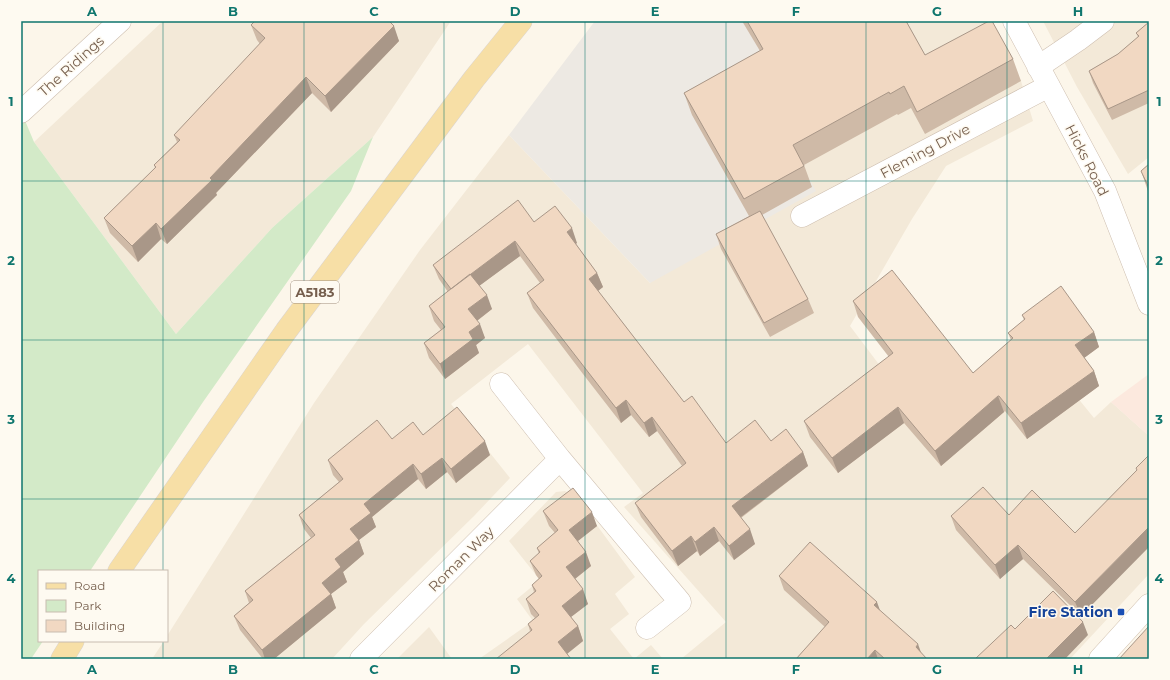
<svg xmlns="http://www.w3.org/2000/svg" width="1170" height="680" viewBox="0 0 1170 680" font-family="Montserrat,sans-serif">
	<style>
		.residential { fill: #f3e9d8 }
		.commercial { fill: #fce9de }
		.industrial { fill: #ede9e3 }
		.green { fill: #d3eac8 }
		.lines { fill: none; stroke-linecap: round; stroke-linejoin: round }
		.street-casing { stroke: #cebfb0; stroke-width: 23 }
		.secondary-casing { stroke: #d1c0ad; stroke-width: 23 }
		.primary-casing { stroke: #dbd5d1; stroke-width: 23 }
		.street { stroke: #fff; stroke-width: 22 }
		.secondary { stroke: #fff; stroke-width: 22 }
		.primary { stroke: #f7dfa6; stroke-width: 22 }
		.wall { fill: #cfbaa7 }
		.shaded-wall { fill: #a99788 }
		.building { fill: #f1d8c2; stroke: #a99788 }
		.grid { fill: none; stroke: #0f766e; stroke-width: 1; stroke-opacity: 0.55 }
		.transit-dot { fill: #1a4fb4; stroke: #fefaf1; stroke-width: 1.5 }
		.labels { text-anchor: middle; stroke-width: 3; stroke-linejoin: round; paint-order: stroke }
		.shield { fill: #fefaf1; stroke: #9f8e7f; stroke-width: 1 }
		.shield-label { font-size: 13px; font-weight: bold; fill: #765f4e }
		.street-label { font-size: 14px; fill: #765f4e; stroke: #fefaf1 }
		.transit-label { font-size: 14px; font-weight: bold; fill: #164399; stroke: #fefaf1; text-anchor: end }
		.neatline { fill: none; stroke: #0f766e; stroke-width: 1.5 }
		.grid-label { font-size: 13px; text-anchor: middle; font-weight: bold; fill: #0f766e }
	</style>
	<rect width="100%" height="100%" fill="#fcf6ea"/>
	<path class="residential" d="M163,21h288l-78,116 -101,91 -96,106 -142,-192z
		M822,21h166l33,60 12,40 -87,45 -34,53 -62,107 83,110 92,-103 69,85 17,-16 38,34v138l-79,85h-389l45,-37 -102,-115 19,-14 -115,-149 -77,60 59,74 -36,38 -110,108 -32,35h-180l12,-18h3v-5l147,-233 106,-153 89,-115 141,148 104,-204z
		M1043,21h106v136l-21,17 -51,-87z
		M565,491l14,10 56,76 -20,17 14,20 -19,15 24,30h-155l54,-38 -16,-22 23,-19 -31,-39 47,-49z
		M429,627l23,32h-55z
		M651,645l12,14h-29z"/>
	<path class="commercial" d="M1149,374v62l-38,-34z"/>
	<path class="industrial" d="M595,21h227l-68,58 62,112 -166,92 -141,-148z"/>
	<path class="green" d="M21,111l13,31 142,192 96,-106 101,-91 -22,54 -148,211 -113,169h-51v70h4l-12,18h-10z"/>
	<g class="lines">
		<defs>
			<path id="street" d="M1014,21l91,170 44,113
				M1038,67l40,-27 25,-19
				M21,112l99,-91
				M802,216l247,-130
				M501,384l59,75
				M361,659l199,-200 120,143 -33,26"/>
			<path id="secondary" d="M1100,659l49,-54"/>
			<path id="primary" d="M119,571l167,-240 188,-252 47,-58
				M62,659l11,-18"/>
		</defs>
		<use href="#street" class="street-casing"/>
		<use href="#secondary" class="secondary-casing"/>
		<use href="#primary" class="primary-casing"/>
		<use href="#street" class="street"/>
		<use href="#secondary" class="secondary"/>
		<use href="#primary" class="primary"/>
	</g>
	<path class="wall" d="M255,21h137l-1,2 8,18 -68,71 -19,-19 -96,100 1,2 -50,49 -6,-5 -23,23 -28,-29 -6,-15 51,-50 -1,-3 23,-23 -3,-7 86,-91 -3,-4 -6,-15z
		M742,21h164l19,34 88,4 8,22 -96,53 -14,-26 -13,7 -1,-1 -93,51 8,22 -50,28 46,84 6,14 -44,24 -49,-88 -5,-15 33,-18 -57,-101 -8,-22 76,-42z
		M1149,22v81l-37,17 -19,-37 -4,-12 29,-17 20,-17 -2,-4z
		M1149,164v30l-8,-23z
		M534,222l43,21 -1,1 21,29 6,14 -5,4 86,111 42,41 45,-2 32,11 5,14 -67,52 14,26 -21,16 -15,-19 -19,15 -3,-5 -19,15 -37,-49 -6,-14 47,-37 -25,-35 -8,6 -18,-22 -10,8 -38,-49 -50,-66 -6,-15 13,-10 -20,-27 -41,30 13,23 -15,12 8,17 -9,7 3,8 -34,26 -16,-21 -5,-15 17,-13 -7,-9 -5,-15 19,-14 -9,-13 -6,-14z
		M853,301l120,72 38,-33 -3,-7 16,-13 -2,-5 72,17 5,15 -15,11 10,13 5,15 -72,53 -22,-28 -1,1 -63,54 -37,-43 -66,50 -28,-36 -6,-16 85,-64 -31,-40z
		M423,435l67,20 -34,28 -9,-11 -21,17 -8,-10 -46,38 4,10 -17,13 5,14 -21,18 4,10 -16,12 5,14 -62,51h-11l-23,-29 -6,-14 15,-13 -4,-12 66,-53 -7,-9 -5,-14 40,-33 -6,-7 -5,-15 64,-21z
		M1149,455l-68,161 -58,-57 -23,20 -44,-49 -5,-14 58,-1 66,18 62,-63 -1,-2z
		M543,511l54,15 -19,15 13,25 -16,13 13,25 -17,13 7,9 5,15 -16,13 -37,-23 -2,-7 7,-6 -4,-4 -5,-15 8,-7 -2,-7 7,-6 -3,-4 -6,-14 9,-7 -2,-6 18,-15 -6,-7z
		M779,576l100,33 48,50h-131l29,-32 -41,-37z"/>
	<path class="shaded-wall" d="M394,26l5,15 -68,71 -6,-16z
		M306,77l6,16 -96,100 1,2 -50,49 -6,-15z
		M156,223l5,16 -23,23 -6,-16z
		M572,228l5,15 -5,3 -5,-14z
		M515,241l5,15 -64,47 -5,-14z
		M597,273l6,14 -9,7 -5,-15z
		M487,295l5,14 -18,14 -6,-14z
		M480,324l5,14 -9,7 3,8 -34,26 -5,-15 29,-32z
		M1094,332l5,15 -19,14 -5,-16z
		M1094,371l5,15 -72,53 -6,-16z
		M998,396l6,16 -63,54 -6,-15z
		M626,400l5,15 -10,8 -5,-15z
		M898,407l6,16 -66,50 -6,-15z
		M652,417l5,14 -8,6 -5,-14z
		M485,441l5,14 -34,28 -5,-14z
		M803,452l5,14 -71,54 -5,-14z
		M442,458l5,14 -21,17 -5,-15z
		M413,464l5,15 -46,38 4,10 -17,13 5,14 -21,18 4,10 -16,12 5,14 -62,51h-9l-3,-9 60,-67 13,-24 15,-30 14,-25z
		M592,512l5,14 -23,18 -5,-14z
		M714,527l5,14 -19,15 -5,-14z
		M1149,527v20l-68,69 -6,-14z
		M750,529l5,15 -21,16 -5,-14z
		M691,536l6,15 -19,15 -6,-15z
		M1018,545l5,14 -23,20 -5,-14z
		M586,552l5,14 -20,16 -5,-15z
		M583,589l5,15 -21,16 -5,-14z
		M877,602l5,14 -8,-11z
		M1083,622l5,13 -23,24h-19z
		M578,626l5,15 -20,16 -5,-15z
		M918,644l5,14 -7,-11z
		M875,650l3,9h-11z"/>
	<path class="building" d="M255,21h134l5,5 -69,70 -19,-19 -96,101 2,2 -51,49 -5,-6 -24,23 -28,-28 52,-51 -2,-2 26,-25 -6,-5 91,-97 -14,-13z
		M747,21h159l19,34 64,-34h3l21,38 -96,53 -13,-26 -14,8 -1,-2 -96,53 11,21 -60,33 -60,-106 79,-44z
		M1149,22v68l-41,19 -19,-38 29,-17 21,-18 -3,-3z
		M1149,164v24l-8,-17z
		M518,200l16,22 21,-16 17,22 -5,4 30,41 -8,6 95,123 8,-6 34,47 29,-23 16,21 15,-12 17,23 -71,54 18,23 -21,17 -15,-19 -19,15 -4,-6 -19,15 -37,-48 51,-40 -34,-46 -8,6 -18,-23 -10,8 -38,-49 -51,-66 17,-13 -29,-39 -64,48 -18,-24z
		M760,211l48,88 -44,24 -48,-89z
		M892,270l81,103 40,-35 -5,-5 17,-14 -3,-4 39,-29 33,46 -19,13 19,26 -73,52 -22,-27h-1l-63,55 -37,-44 -66,51 -28,-37 89,-68 -40,-52z
		M470,274l17,21 -19,14 12,15 -11,8 4,7 -33,25 -16,-21 21,-16 -16,-21z
		M457,407l28,34 -34,28 -9,-11 -21,16 -8,-10 -49,40 7,9 -21,16 9,11 -24,19 6,8 -19,16 9,11 -69,56 -28,-34 19,-16 -8,-9 70,-56 -16,-20 44,-36 -15,-19 49,-40 15,19 21,-17 10,13z
		M1149,455v72l-74,75 -57,-57 -23,20 -44,-49 32,-29 26,28 23,-25 43,43 62,-63 -1,-2z
		M573,488l19,24 -23,18 17,22 -20,15 17,22 -21,17 16,20 -20,16 13,17h-75l36,-29 -4,-6 11,-9 -13,-16 10,-8 -4,-6 10,-9 -12,-15 10,-9 -3,-4 21,-18 -15,-19z
		M810,542l67,60 -3,3 44,39 -2,3 11,12h-42l-10,-9 -8,9h-71l33,-37 -50,-46z
		M1053,591l30,31 -37,37h-71l36,-34 4,4z
		M1149,626v33h-30z"/>
	<path class="grid" d="M163,21v550M304,21v638M444,21v638M585,21v638M726,21v638M866,21v638M1007,21v638M21,181h1128M21,340h1128M21,499h1128M163,641v18"/>
	<rect class="transit-dot" x="1117" y="608" width="8" height="8" rx="2"/>
	<g class="labels">
		<rect class="shield" x="291" y="281" width="48" height="22" rx="3"/>
		<g class="shield-label">
			<text x="315" y="297">A5183</text>
		</g>
		<g class="street-label">
			<text transform="translate(71 66) rotate(-42)" y="5">The Ridings</text>
			<text transform="translate(925 151) rotate(-28)" y="5">Fleming Drive</text>
			<text transform="translate(1087 160) rotate(63)" y="5">Hicks Road</text>
			<text transform="translate(461 559) rotate(-45)" y="5">Roman Way</text>
		</g>
		<g class="transit-label">
			<text x="1113" y="617">Fire Station</text>
		</g>
	</g>
	<rect width="1170" height="680" fill="none" stroke="#fefaf1" stroke-width="44"/>
	<rect x="38" y="570" width="130" height="72" fill="#fefaf1" stroke="#c8bcb0"/>
	<rect x="46" y="583" width="20" height="6" fill="#f7dfa6" stroke="#c8bcb0"/>
	<text x="74" y="590" font-size="12" fill="#765f4e">Road</text>
	<rect x="46" y="600" width="20" height="12" fill="#d3eac8" stroke="#c8bcb0"/>
	<text x="74" y="610" font-size="12" fill="#765f4e">Park</text>
	<rect x="46" y="620" width="20" height="12" fill="#f1d8c2" stroke="#c8bcb0"/>
	<text x="74" y="630" font-size="12" fill="#765f4e">Building</text>
	<rect x="22" y="22" width="1126" height="636" class="neatline"/>
	<g class="grid-label">
		<text x="92" y="16">A</text>
		<text x="233" y="16">B</text>
		<text x="374" y="16">C</text>
		<text x="515" y="16">D</text>
		<text x="655" y="16">E</text>
		<text x="796" y="16">F</text>
		<text x="937" y="16">G</text>
		<text x="1078" y="16">H</text>
		<text x="11" y="106">1</text>
		<text x="1159" y="106">1</text>
		<text x="11" y="265">2</text>
		<text x="1159" y="265">2</text>
		<text x="11" y="424">3</text>
		<text x="1159" y="424">3</text>
		<text x="11" y="583">4</text>
		<text x="1159" y="583">4</text>
		<text x="92" y="674">A</text>
		<text x="233" y="674">B</text>
		<text x="374" y="674">C</text>
		<text x="515" y="674">D</text>
		<text x="655" y="674">E</text>
		<text x="796" y="674">F</text>
		<text x="937" y="674">G</text>
		<text x="1078" y="674">H</text>
	</g>
</svg>
